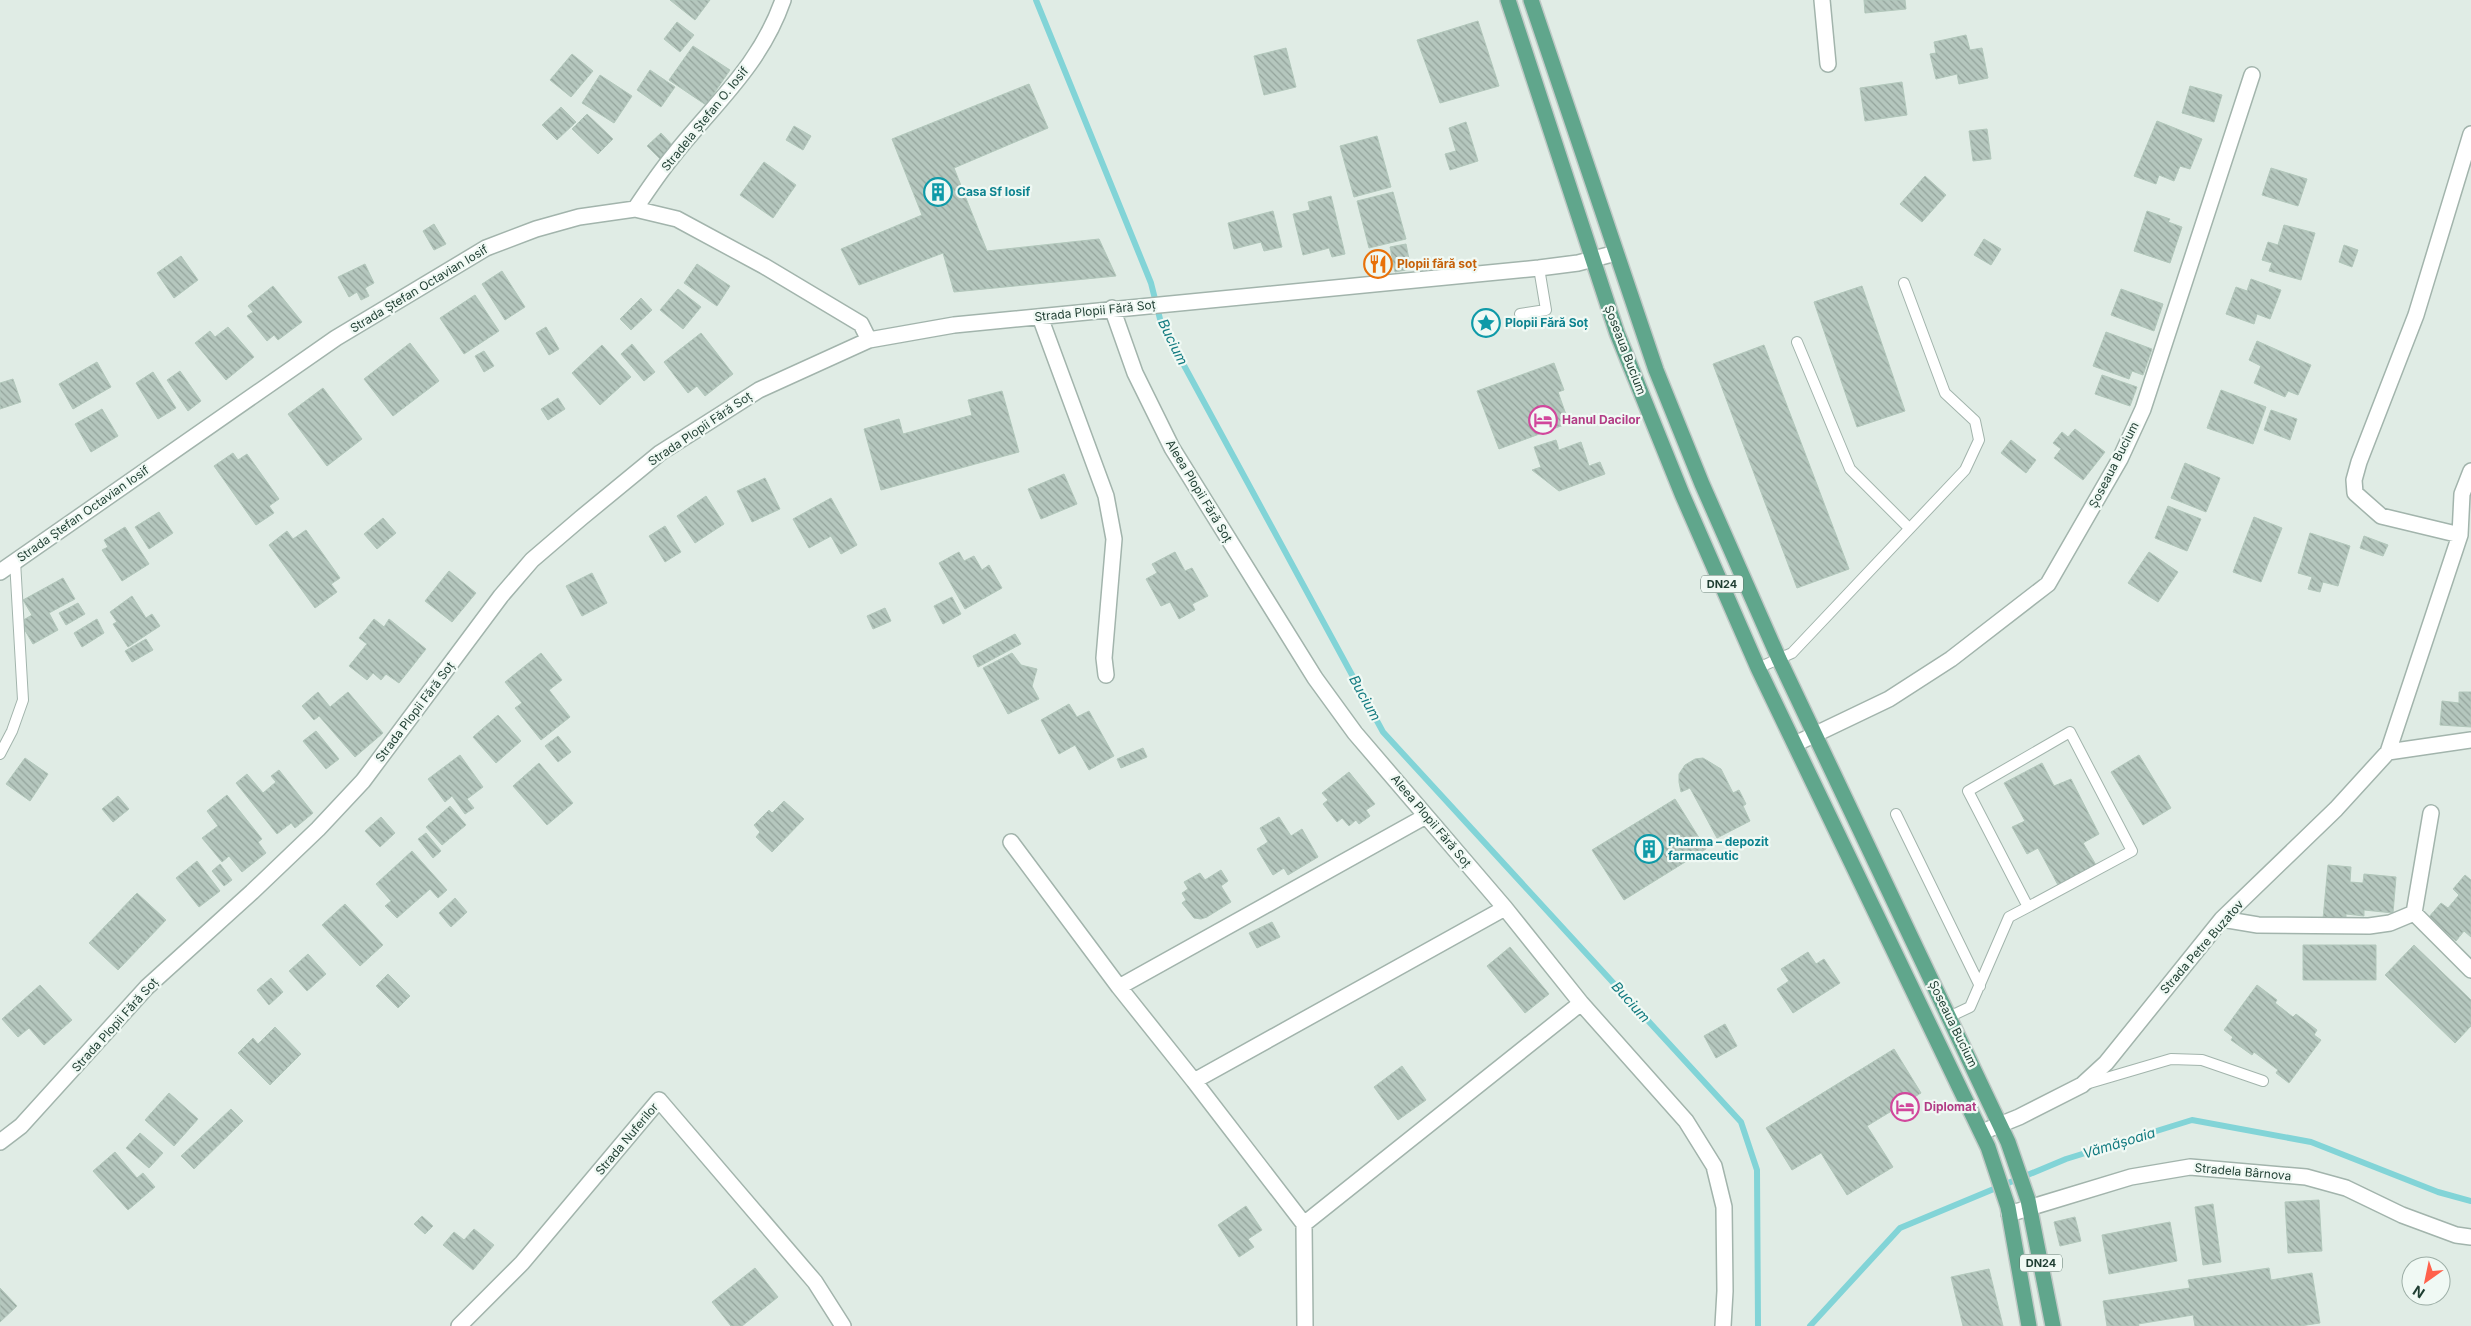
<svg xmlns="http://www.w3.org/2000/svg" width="2471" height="1326" viewBox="0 0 2471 1326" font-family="Inter,sans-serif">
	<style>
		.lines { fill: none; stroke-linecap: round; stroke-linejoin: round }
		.stream { stroke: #82d4d7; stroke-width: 6 }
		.building { fill: url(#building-back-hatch); stroke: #b2c7bb }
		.service-casing { stroke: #a2b4ac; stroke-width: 12 }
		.minor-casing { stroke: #a2b4ac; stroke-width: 18 }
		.primary-casing { stroke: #c0c9c6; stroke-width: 18 }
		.service { stroke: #fff; stroke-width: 10 }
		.minor { stroke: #fff; stroke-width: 15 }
		.primary { stroke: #60a68c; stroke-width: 15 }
		.labels { text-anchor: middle; stroke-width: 4.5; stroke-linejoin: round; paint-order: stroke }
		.shield { fill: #f0f9f4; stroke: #5e766c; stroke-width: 1 }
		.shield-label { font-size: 11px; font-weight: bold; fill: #1f3e32 }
		.street-label { font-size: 12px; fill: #1f3e32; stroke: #f0f9f4 }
		.culture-label { font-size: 12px; font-weight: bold; fill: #0d838f; stroke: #f0f9f4; text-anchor: start }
		.food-label { font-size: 12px; font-weight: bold; fill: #c56008; stroke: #f0f9f4; text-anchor: start }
		.hotel-label { font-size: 12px; font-weight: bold; fill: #b23c85; stroke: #f0f9f4; text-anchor: start }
		.water-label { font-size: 14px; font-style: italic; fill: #137b80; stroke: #f0f9f4 }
	</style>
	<defs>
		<pattern id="building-back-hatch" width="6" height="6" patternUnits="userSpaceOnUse" patternTransform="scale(1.25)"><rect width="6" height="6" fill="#b5c7be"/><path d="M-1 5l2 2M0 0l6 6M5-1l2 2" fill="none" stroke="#93a39b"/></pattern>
	</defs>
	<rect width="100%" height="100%" fill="#e0ece5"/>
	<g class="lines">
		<path class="stream" d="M1036,0l115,283 10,40 222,409 358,390 16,48 1,156
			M1810,1326l90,-98 166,-69 126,-39 119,22 127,50 33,9"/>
	</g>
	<path class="building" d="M670,0h40l-15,20z
		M1864,0h41l1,9 -41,4z
		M1478,21l21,65 -59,17 -23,-63z
		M677,22l17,13 -14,17 -16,-13z
		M1966,35l4,15 12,-2 6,30 -29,6 -2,-10 -21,5 -6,-25 6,-1 -2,-11z
		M693,46l37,24 -24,35 -37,-25z
		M1286,48l10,39 -32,8 -10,-39z
		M572,54l21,17 -22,26 -21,-17z
		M650,70l25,17 -14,20 -24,-17z
		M600,75l32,21 -18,27 -32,-20z
		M1902,82l5,33 -42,6 -5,-33z
		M1029,84l19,44 -94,40 33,83 112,-12 17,37 -162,16 -11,-39 -84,32 -18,-36 81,-34 -30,-76z
		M2190,86l32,9 -8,27 -32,-9z
		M561,107l15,15 -19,18 -15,-15z
		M587,114l26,25 -15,15 -26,-25z
		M2157,121l45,18 -12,30 -10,-3 -6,15 -15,-6 -3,9 -22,-8z
		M1466,122l12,39 -28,9 -5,-16 11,-3 -7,-23z
		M794,126l17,10 -8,14 -17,-10z
		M1987,129l4,30 -18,2 -4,-30z
		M661,133l14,15 -13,13 -15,-15z
		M1377,136l14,51 -37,10 -14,-51z
		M764,162l32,23 -23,33 -33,-23z
		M2271,168l36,11 -9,27 -36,-11z
		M1925,176l21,19 -24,27 -22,-18z
		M1393,192l13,47 -37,9 -12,-47z
		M1331,196l14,58 -13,3 -3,-9 -26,7 -10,-41 17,-4 -2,-8z
		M1273,211l9,36 -18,4 -3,-9 -27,7 -6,-26z
		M2147,211l23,8 -2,3 14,5 -12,36 -36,-12z
		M434,224l12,20 -12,6 -11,-19z
		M2284,225l31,8 -14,47 -32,-9 3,-8 -10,-3 6,-18 10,3z
		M1984,239l17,10 -10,16 -17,-10z
		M1406,244l5,25 -16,3 -5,-25z
		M2344,245l14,5 -6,17 -13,-5z
		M181,256l17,24 -24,18 -17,-25z
		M365,264l9,19 -9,5 4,8 -8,4 -4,-8 -8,5 -11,-20z
		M697,264l33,22 -13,20 -33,-23z
		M502,271l23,36 -20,13 -23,-36z
		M2251,279l30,11 -11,29 -13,-5 -3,10 -28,-10 10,-27 11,4z
		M273,286l29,36 -24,18 -4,-5 -7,6 -20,-25 6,-4 -5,-6z
		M1862,286l43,125 -48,16 -43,-125z
		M678,289l23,18 -18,22 -23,-19z
		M2121,289l42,15 -9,27 -43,-16z
		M475,295l24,36 -35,23 -24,-36z
		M641,298l11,12 -21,20 -11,-11z
		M228,327l26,30 -28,23 -31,-37 15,-12 5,6z
		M546,327l13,22 -10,6 -13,-22z
		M2106,332l46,17 -9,26 -11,-4 -3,8 -36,-13z
		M701,333l32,41 -28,22 -8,-10 -9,7 -24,-31z
		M2257,341l54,24 -13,30 -10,-4 -3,6 -31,-14 7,-17 -12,-6z
		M410,343l29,38 -46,35 -29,-37z
		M632,344l23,28 -11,9 -23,-27z
		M602,345l29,32 -31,28 -28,-32z
		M1764,345l85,224 -52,19 -84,-224z
		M484,351l10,15 -10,6 -9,-16z
		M97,362l14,25 -38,22 -14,-25z
		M1554,363l10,27 -6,2 11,31 -70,26 -22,-58z
		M180,371l21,30 -13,10 -21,-31z
		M153,372l23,36 -18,11 -22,-36z
		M2102,375l35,12 -7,19 -35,-12z
		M13,379l8,23 -21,7v-26z
		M323,388l39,51 -35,27 -39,-52z
		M2221,390l45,17 -13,37 -46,-16z
		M1002,391l17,61 -138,38 -17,-61 35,-10 4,15 69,-19 -4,-15z
		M558,398l7,11 -17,11 -7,-11z
		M102,409l16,27 -27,16 -16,-28z
		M2271,410l26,9 -7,21 -26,-10z
		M2075,429l30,23 -22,28 -29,-22 7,-9 -8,-6 9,-11 6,5z
		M1556,440l3,10 22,-8 8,24 11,-4 5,12 -46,17 -27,-21 9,-3 -7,-20z
		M2011,440l25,20 -10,13 -25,-20z
		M233,453l5,7 9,-6 32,45 -10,7 5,7 -18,12 -42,-59z
		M2185,463l35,15 -14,34 -35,-14z
		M1064,474l13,30 -36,15 -13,-30z
		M765,478l15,31 -28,13 -15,-31z
		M706,496l18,28 -29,19 -18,-27z
		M831,498l26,47 -16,9 -10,-18 -22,12 -16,-29z
		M2168,506l33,13 -14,32 -32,-13z
		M159,512l14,21 -24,16 -14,-22z
		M2254,517l28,11 -21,54 -28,-10z
		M383,518l13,15 -19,16 -13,-15z
		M665,526l16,26 -16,10 -16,-26z
		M125,527l24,37 -27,17 -20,-31 6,-3 -4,-7z
		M306,530l34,48 -9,6 6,8 -22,16 -46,-63 18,-14 6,8z
		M2310,533l40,13 -12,40 -15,-4 -3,10 -12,-3 4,-12 -14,-4z
		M2364,536l24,9 -5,11 -23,-8z
		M959,552l5,9 10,-5 8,14 7,-5 13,23 -37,21 -26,-46z
		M1175,552l10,19 7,-3 16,28 -16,8 3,6 -16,9 -9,-17 -9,4 -15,-27 11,-6 -5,-9z
		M2149,552l29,20 -20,30 -30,-19z
		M449,571l27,22 -24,29 -27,-21z
		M592,573l15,30 -25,13 -16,-30z
		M63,578l12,21 -26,14 9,17 -25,14 -13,-22 12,-7 -9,-15z
		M132,596l14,22 6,-4 8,12 -32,21 -15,-23 4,-2 -7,-10z
		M952,597l9,17 -18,10 -9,-18z
		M78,603l7,11 -19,11 -7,-12z
		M885,608l6,13 -18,8 -6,-13z
		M97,619l7,14 -22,14 -8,-14z
		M374,619l10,8 5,-8 37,30 -27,34 -13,-9 -5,6 -8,-7 -6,7 -18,-14 18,-22 -8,-6z
		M1015,634l6,10 -43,23 -5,-11z
		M146,639l7,11 -21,12 -7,-11z
		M541,653l21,27 -13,10 21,27 -29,23 -26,-32 7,-5 -17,-21z
		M1012,653l9,12 16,4 -5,17 7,13 -31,15 -25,-46z
		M318,692l12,15 18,-15 35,41 -28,24 -36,-41 -5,4 -12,-14z
		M2459,692h12v35l-31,-2 2,-24 17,2z
		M1069,704l8,13 12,-6 25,45 -25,14 -14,-25 -16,9 -18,-34z
		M498,715l23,26 -25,22 -23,-26z
		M316,731l23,28 -13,10 -23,-28z
		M558,736l13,16 -13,10 -13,-16z
		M1143,748l4,9 -26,11 -4,-9z
		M460,755l23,32 -16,12 7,9 -9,6 -13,-18 -7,6 -17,-23z
		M2139,755l32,53 -28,17 -32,-53z
		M25,758l23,16 -18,27 -24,-17z
		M1703,758l18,11 12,24 6,-3 7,14 -3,2 7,15 -33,17 -27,-50 -9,4 -2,-10v-8l6,-9 10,-6z
		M539,763l34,40 -26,22 -34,-39z
		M2042,763l12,23 17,-7 28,55 -16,9 13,22 -38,20 -20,-37 -11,6 -15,-27 13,-6 -21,-38z
		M279,770l34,43 -18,15 -4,-5 -14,11 -41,-51 11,-9 16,19 13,-11 -5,-6z
		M1349,772l26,32 -9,6 4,6 -11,8 -3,-4 -7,6 -7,-8 -5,4 -14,-18 5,-4 -6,-7z
		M227,795l35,44 -4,3 8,11 -24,19 -13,-16 -7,6 -20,-24 16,-12 -11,-15z
		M118,796l11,13 -16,13 -11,-13z
		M1675,799l31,50 -82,51 -32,-50z
		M784,801l20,18 -32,33 -16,-15 4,-5 -6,-7 15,-15 3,3z
		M450,806l16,19 -24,20 -16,-18z
		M381,817l14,16 -15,14 -15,-16z
		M1279,817l12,19 11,-7 16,28 -30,18 -4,-7 -11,7 -16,-26 11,-7 -8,-14z
		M426,833l15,18 -8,7 -15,-19z
		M412,851l35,39 -9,8 -8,-9 -33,29 -12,-12 6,-5 -15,-17z
		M197,861l23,30 -21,16 -23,-29z
		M220,864l12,16 -8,6 -12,-15z
		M2328,865l23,2 -1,15 13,1 1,-9 32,3 -3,36 -29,-3v6l-18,-2v7l-23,-2z
		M1221,870l7,11 -7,5 10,16 -24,15 -6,2 -7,-1 -12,-15 4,-3 -4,-7 6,-4 -4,-7 16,-9 5,7z
		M2465,875l6,5v57l-7,-6 -8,10 -28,-23 13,-15 7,5 11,-13 -6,-6z
		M137,893l29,27 -48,50 -29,-27z
		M455,898l12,14 -16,15 -12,-14z
		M345,904l38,41 -23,21 -38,-41z
		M1272,922l8,15 -23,11 -8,-15z
		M2303,945h73v35h-73z
		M2414,945l57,55v26l-16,17 -70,-68z
		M1510,947l39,47 -24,19 -38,-47z
		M1808,952l8,12 8,-5 16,24 -47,30 -16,-24 12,-8 -8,-12z
		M308,954l18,20 -19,17 -18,-20z
		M388,974l22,22 -12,12 -22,-22z
		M271,978l12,14 -14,13 -12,-15z
		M40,985l32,35 -28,25 -15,-17 -11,9 -16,-18z
		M2257,985l20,15 -2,3 18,14 3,-3 21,16 -3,5 7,5 -32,43 -13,-10 2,-3 -24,-18 -2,3 -21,-15 2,-3 -9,-7z
		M1725,1024l12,22 -21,12 -12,-22z
		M275,1027l26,27 -31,31 -32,-32 15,-15 5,6z
		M1894,1049l27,44 -54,33 26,41 -46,28 -26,-42 -29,17 -26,-42z
		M1402,1066l24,34 -28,20 -24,-33z
		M169,1093l29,26 -24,27 -29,-26z
		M231,1109l12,12 -49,48 -13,-13z
		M140,1133l23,20 -14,15 -23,-20z
		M115,1152l22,26 6,-5 12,14 -27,23 -35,-39z
		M2319,1200l3,51 -34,2 -3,-51z
		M2213,1204l8,58 -18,3 -8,-58z
		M1246,1206l16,24 -14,9 6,8 -15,10 -21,-32z
		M422,1216l11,10 -8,8 -11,-10z
		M2075,1217l6,24 -21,5 -6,-24z
		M2170,1222l7,39 -68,13 -7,-39z
		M474,1229l20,16 -21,25 -30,-25 11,-13 10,8z
		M755,1268l23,29 -36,29h-11l-19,-24z
		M2269,1268l2,12 41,-7 8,50 -20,3h-105l-2,-11 -55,9 1,2h-32l-4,-25 87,-13 -2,-8z
		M1989,1269l14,57h-40l-12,-49z
		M0,1288l17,18 -17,16z"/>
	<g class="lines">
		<defs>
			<path id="service" d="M1520,314l26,-4 -7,-42
				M1797,342l53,127 59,59
				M1758,668l34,-15 173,-183 14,-30 -4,-19 -30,-28 -41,-110
				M0,754l12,-23 11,-31 -8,-139
				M1896,814l84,172
				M1949,1017l21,-10 39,-90 19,-10 -60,-116 102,-59 62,119 -104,56
				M2086,1084l85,-25 31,1 61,21"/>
			<path id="minor" d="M1822,0l6,64
				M635,209c12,-18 24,-36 38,-53 41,-52 87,-90 110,-156
				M1112,308l23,65 37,75 143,230 40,55 150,175 76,95 105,118 28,45 10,41 1,84 -2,35
				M1040,317l66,179 8,43 -10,119 2,17
				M2460,535l-79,-19 -26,-23 -1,-13 5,-18 57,-147 55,-181
				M0,572l336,-234 150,-90 50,-19 43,-12 56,-8 42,10 87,47 97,58 8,16
				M1795,744l94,-45 62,-40 97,-75 72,-125 23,-50 109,-334
				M2388,752l72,-217 2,-41 9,-23
				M1011,842l108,145 75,94
				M2414,913l17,-100
				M2222,919l36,6 111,1 21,-3 24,-10 57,57
				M1119,987l307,-171
				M1982,1132l37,-15 63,-32 24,-22 116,-144 114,-110 52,-57 83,-12
				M0,1142l21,-16 126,-139 105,-95 66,-63 45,-48 138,-185 31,-36 49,-42 79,-65 99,-63 110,-50 85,-15 585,-57 39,-5 38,-10
				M2009,1214l122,-37 59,-10 116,10 40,11 56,27 54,20 15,2
				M1304,1224l277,-221
				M459,1326l63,-63 137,-163 156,182 28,44
				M1305,1326l-1,-102 -110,-143 311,-173"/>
			<path id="primary" d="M1508,0l109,333 65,161 76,174 230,479 20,60 21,119
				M1531,0l125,370 46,114 77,175 229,483 20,58 25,126"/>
		</defs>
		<use href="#service" class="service-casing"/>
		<use href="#minor" class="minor-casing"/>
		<use href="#primary" class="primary-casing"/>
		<use href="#service" class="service"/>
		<use href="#minor" class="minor"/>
		<use href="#primary" class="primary"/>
	</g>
	<defs>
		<symbol id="building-ring" viewBox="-11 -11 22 22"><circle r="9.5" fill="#f0f9f4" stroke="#0f9aa8" stroke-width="1.5"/><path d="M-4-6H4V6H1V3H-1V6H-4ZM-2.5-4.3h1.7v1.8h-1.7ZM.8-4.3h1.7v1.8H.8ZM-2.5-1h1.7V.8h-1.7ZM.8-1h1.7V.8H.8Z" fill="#0f9aa8"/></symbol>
		<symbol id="restaurant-ring" viewBox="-11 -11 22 22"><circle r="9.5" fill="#f0f9f4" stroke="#e8710a" stroke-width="1.5"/><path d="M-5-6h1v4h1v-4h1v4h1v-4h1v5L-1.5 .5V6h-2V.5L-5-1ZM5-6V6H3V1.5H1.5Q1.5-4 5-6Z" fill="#e8710a"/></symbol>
		<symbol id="sight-ring" viewBox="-11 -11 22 22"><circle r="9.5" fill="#f0f9f4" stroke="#0f9aa8" stroke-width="1.5"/><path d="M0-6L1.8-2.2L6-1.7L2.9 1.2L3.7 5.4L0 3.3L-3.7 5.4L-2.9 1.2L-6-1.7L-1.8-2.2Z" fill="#0f9aa8"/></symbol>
		<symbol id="hotel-ring" viewBox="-11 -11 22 22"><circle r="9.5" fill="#f0f9f4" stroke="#d1479c" stroke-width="1.5"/><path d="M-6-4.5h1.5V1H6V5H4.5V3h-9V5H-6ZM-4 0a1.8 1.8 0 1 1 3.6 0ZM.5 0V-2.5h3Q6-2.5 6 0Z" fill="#d1479c"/></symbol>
	</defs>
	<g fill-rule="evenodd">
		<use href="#building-ring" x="922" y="176" width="32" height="32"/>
		<use href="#restaurant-ring" x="1362" y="248" width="32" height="32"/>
		<use href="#sight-ring" x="1470" y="307" width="32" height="32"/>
		<use href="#hotel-ring" x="1527" y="404" width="32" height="32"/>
		<use href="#building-ring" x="1633" y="833" width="32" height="32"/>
		<use href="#hotel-ring" x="1889" y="1091" width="32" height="32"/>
	</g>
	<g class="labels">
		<g class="shield">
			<rect x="1701" y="575.5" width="42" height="17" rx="4"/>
			<rect x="2020" y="1254.5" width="42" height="17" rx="4"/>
		</g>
		<g class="shield-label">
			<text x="1722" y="588">DN24</text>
			<text x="2041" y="1267">DN24</text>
		</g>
		<g class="street-label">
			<text transform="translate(705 119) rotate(-51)" y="4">Stradela Ștefan O. Iosif</text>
			<text transform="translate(419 289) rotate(-31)" y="4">Strada Ștefan Octavian Iosif</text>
			<text transform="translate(1095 311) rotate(-6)" y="4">Strada Plopii Fără Soț</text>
			<text transform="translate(1625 350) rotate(69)" y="4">Șoseaua Bucium</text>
			<text transform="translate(700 429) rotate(-34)" y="4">Strada Plopii Fără Soț</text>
			<text transform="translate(2114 465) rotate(-63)" y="4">Șoseaua Bucium</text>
			<text transform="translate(1199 491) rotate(59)" y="4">Aleea Plopii Fără Soț</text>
			<text transform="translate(83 514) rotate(-35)" y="4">Strada Ștefan Octavian Iosif</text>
			<text transform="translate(415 712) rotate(-53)" y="4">Strada Plopii Fără Soț</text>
			<text transform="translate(1431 821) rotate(50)" y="4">Aleea Plopii Fără Soț</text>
			<text transform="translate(2202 947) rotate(-49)" y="4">Strada Petre Buzatov</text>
			<text transform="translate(1953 1024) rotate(64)" y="4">Șoseaua Bucium</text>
			<text transform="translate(115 1025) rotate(-48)" y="4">Strada Plopii Fără Soț</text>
			<text transform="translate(627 1139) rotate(-50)" y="4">Strada Nuferilor</text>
			<text transform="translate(2243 1172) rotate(5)" y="4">Stradela Bârnova</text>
		</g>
		<g class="culture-label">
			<text x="957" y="196">Casa Sf Iosif</text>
			<text x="1505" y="327">Plopii Fără Soț</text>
			<text x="1668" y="846">Pharma – depozit<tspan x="1668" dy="14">farmaceutic</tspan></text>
		</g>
		<g class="food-label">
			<text x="1397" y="268">Plopii fără soț</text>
		</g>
		<g class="hotel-label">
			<text x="1562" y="424">Hanul Dacilor</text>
			<text x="1924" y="1111">Diplomat</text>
		</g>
		<g class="water-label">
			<text transform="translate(1173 342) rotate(64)" y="5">Bucium</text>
			<text transform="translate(1365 698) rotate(61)" y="5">Bucium</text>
			<text transform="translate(1631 1002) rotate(48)" y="5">Bucium</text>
			<text transform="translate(2119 1143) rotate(-17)" y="5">Vămășoaia</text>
		</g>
	</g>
	<g transform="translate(2426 1281) rotate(213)"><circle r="24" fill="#f0f9f4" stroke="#9caea6"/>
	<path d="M0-4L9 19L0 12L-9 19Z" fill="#ff614b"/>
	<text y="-8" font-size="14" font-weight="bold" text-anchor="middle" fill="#1f3e32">N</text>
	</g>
</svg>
